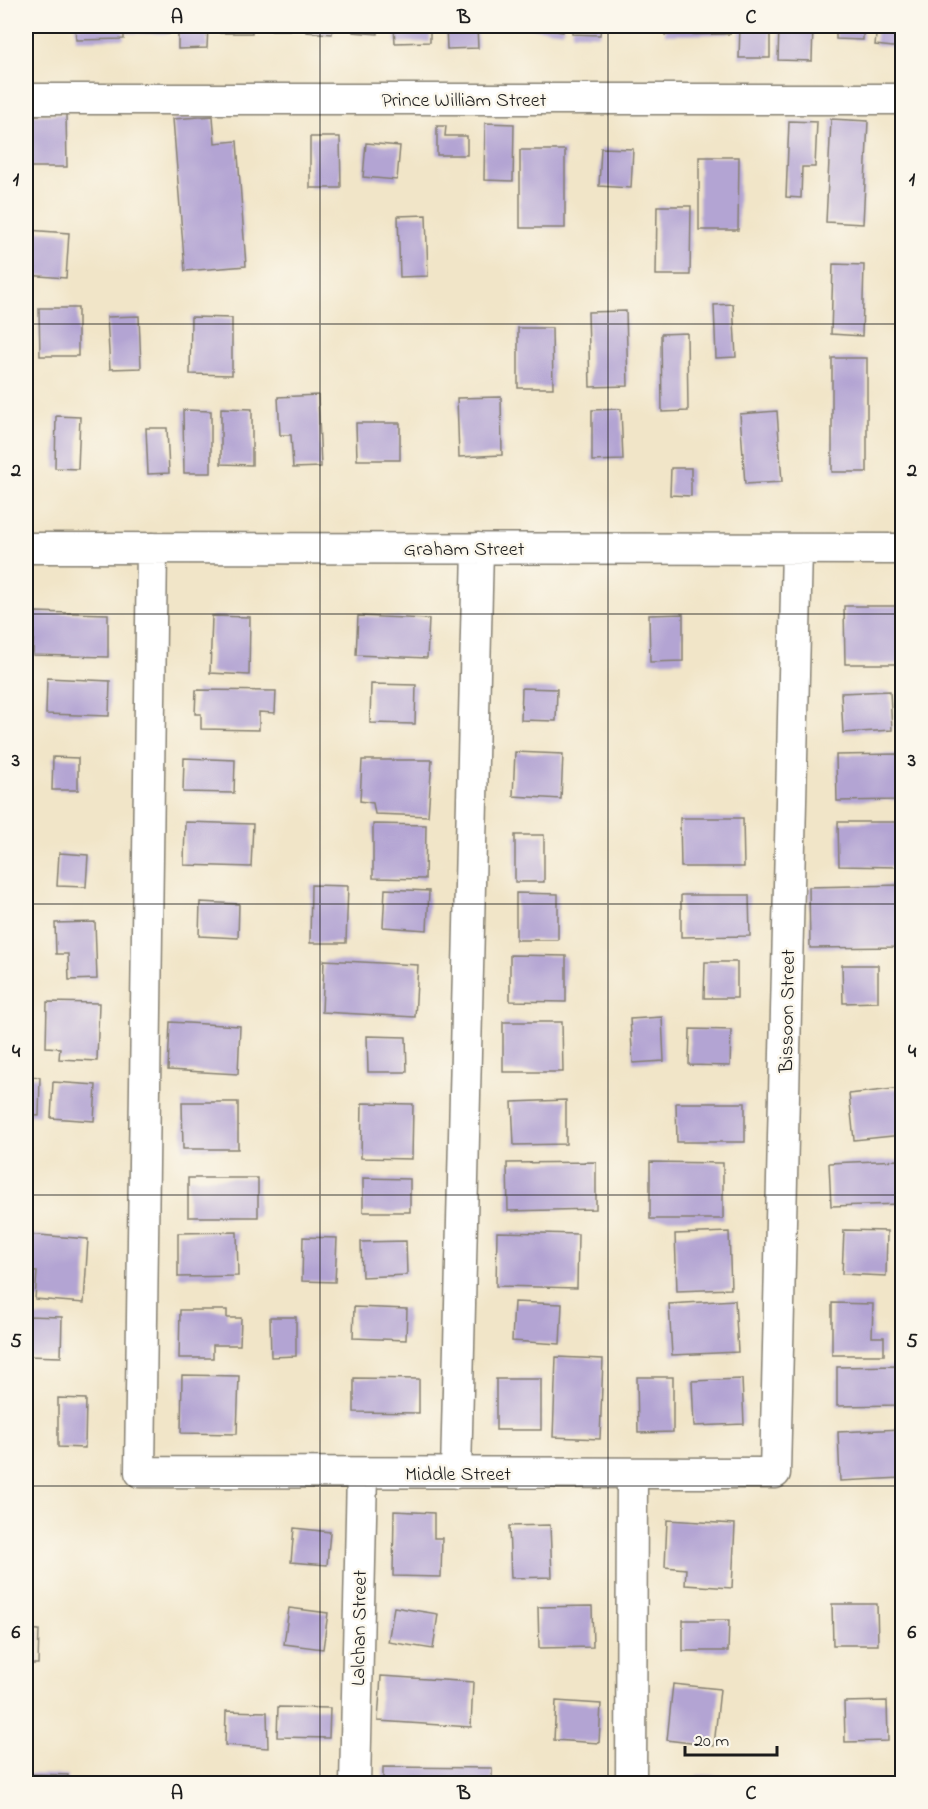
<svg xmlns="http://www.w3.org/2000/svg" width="928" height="1809" viewBox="0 0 928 1809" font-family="'Indie Flower',sans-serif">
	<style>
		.building { fill: #b3a4d3 }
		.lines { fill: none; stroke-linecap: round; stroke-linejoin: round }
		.street-casing { stroke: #868072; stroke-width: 33 }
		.street { stroke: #fff; stroke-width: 30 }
		.grid { fill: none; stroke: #1c1c1c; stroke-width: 1.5; stroke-opacity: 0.55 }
		.labels { text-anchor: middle; stroke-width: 5; stroke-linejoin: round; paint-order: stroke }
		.street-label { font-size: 20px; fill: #1c1c1c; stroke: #fbf7ec }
		.neatline { fill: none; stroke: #1c1c1c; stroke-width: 2 }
		.grid-label { font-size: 20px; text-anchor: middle; font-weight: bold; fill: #1c1c1c }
	</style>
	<rect width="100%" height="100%" fill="#fbf7ec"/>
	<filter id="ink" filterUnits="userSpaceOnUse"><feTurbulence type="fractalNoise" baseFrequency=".0167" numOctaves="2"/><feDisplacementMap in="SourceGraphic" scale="12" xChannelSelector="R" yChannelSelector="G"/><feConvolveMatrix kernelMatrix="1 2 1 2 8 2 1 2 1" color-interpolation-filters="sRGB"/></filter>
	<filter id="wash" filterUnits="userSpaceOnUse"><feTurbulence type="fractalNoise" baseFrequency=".008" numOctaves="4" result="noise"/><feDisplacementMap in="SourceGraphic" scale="24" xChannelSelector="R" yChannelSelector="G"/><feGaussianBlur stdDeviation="1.35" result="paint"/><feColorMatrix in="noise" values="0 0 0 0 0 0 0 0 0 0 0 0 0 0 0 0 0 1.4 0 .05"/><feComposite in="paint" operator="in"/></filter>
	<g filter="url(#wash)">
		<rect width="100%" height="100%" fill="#f1e5c8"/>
		<g id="blocks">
			<path class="building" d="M75,26h49v13l-48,1z
				M126,26h43v8l-43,-1z
				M178,26h30l-1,22 -29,1z
				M220,26h32v7h-32z
				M259,26h34v4h-34z
				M306,26h27l-1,8 -26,-2z
				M353,26h25v8l-25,-2z
				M394,26h36v16l-35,1z
				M446,26h31l1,22 -31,1z
				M529,26h35l-1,6 -34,-4z
				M573,26h28l-1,9 -28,-1z
				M665,26h65v8l-65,1z
				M740,26h30v32h-31z
				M779,26h34l-1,35 -34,-1z
				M836,26h27v14l-27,-1z
				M877,26h25v22l-27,-3z
				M66,114l1,53h-41v-52z
				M213,116l2,27 22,-2 9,125 -61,5 -12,-152z
				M831,119l37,2 -5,103 -37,-2z
				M789,121l28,1 -2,45h-13l-1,31 -15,-1z
				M485,123l29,1 -1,57 -29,-1z
				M437,126h9l-1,10h22v19h-30z
				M310,137h30l1,51h-31z
				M366,143l34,3 -3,34 -34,-3z
				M601,148l32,1 -2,39 -32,-2z
				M520,150h45v78h-45z
				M699,157h40l-1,73h-39z
				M657,206h34l-1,69h-34z
				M426,215l2,61 -28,1 -2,-61z
				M27,230l42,3 -3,45 -40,-3z
				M833,264l31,1 -2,71 -31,-2z
				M733,304l3,53 -20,1 -2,-53z
				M39,308h39v48h-38z
				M626,311l2,75 -38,1 -2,-75z
				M139,316l2,52 -31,1 -3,-52z
				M191,317l41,1v57l-42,-1z
				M518,328h34l1,60h-35z
				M687,333l1,78 -26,1 -1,-78z
				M832,358h35v114h-35z
				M318,395l3,72 -28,1 -2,-33h-11l-2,-38z
				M501,397l1,58 -43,2 -2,-59z
				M221,408l31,1v56l-31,-1z
				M621,409l2,51 -31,1v-51z
				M183,410l28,1v62h-27z
				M777,411l5,71 -37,2 -5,-70z
				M56,416l24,1 -2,52 -23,-1z
				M356,423h44v37h-43z
				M146,428h21l2,45 -21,1z
				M671,468h20v28l-21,-1z
				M844,606h58v58h-57z
				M34,612l74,2v43l-75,-2z
				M683,614v47l-33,1 -1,-47z
				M212,616l38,1 -1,58 -39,-2z
				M358,616l71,3 -2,39 -71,-3z
				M47,678l63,3 -1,35 -63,-2z
				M371,684l45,1 -1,39 -45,-1z
				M522,688l35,1 -1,32 -35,-1z
				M196,690l80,1 -1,22 -16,-1v18l-58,-1v-15h-6z
				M890,691l2,39 -49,3 -2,-40z
				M515,752l48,2 -2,45 -48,-3z
				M898,754v46l-61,1 -1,-46z
				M53,757l25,1v32h-26z
				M184,758l51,2 -1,33 -51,-1z
				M362,760h70l-4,56 -53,-2 -2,-11 -13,-2z
				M680,818h63l1,49h-63z
				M185,822l68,2 -2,43 -67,-2z
				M838,822h61v45l-60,-1z
				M373,824l53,1 -1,54 -52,-1z
				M515,835h29v47h-29z
				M59,853l29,2 -2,32 -29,-1z
				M311,885l37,1 -2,57h-36z
				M902,885v62l-92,1 -1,-61z
				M385,889l44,2 -2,39 -44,-3z
				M516,893l42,1v46h-42z
				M681,895h68l1,41 -69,1z
				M200,902l39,2 -1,34 -39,-2z
				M95,922l2,57 -28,1 -1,-26h-12l-1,-31z
				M510,955l56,1v46l-56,-1z
				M324,960l94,5 -3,52 -93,-5z
				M705,962h32v36h-33z
				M842,965h36v37l-35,1z
				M47,1002l52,1 -2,58 -38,-2 1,-11 -14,-1z
				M662,1017l2,44 -31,2 -3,-44z
				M170,1022l70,4 -2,48 -70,-4z
				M503,1022h59l1,50h-60z
				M690,1029l41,1 -1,36 -41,-1z
				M367,1036l39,1 1,35h-39z
				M26,1076l14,1 -1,39 -13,-1z
				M53,1082l43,3 -2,36 -43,-3z
				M902,1088v47l-48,5 -5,-46z
				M566,1100v44l-52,1 -2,-43z
				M182,1102h56v47h-55z
				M362,1103l51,1 -1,55 -51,-1z
				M676,1103h69v39h-68z
				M900,1160l2,44 -71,2 -2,-43z
				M596,1162v47l-88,2 -1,-48z
				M650,1162l73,1v56h-73z
				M188,1178h70v39h-70z
				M363,1178l47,1v33h-47z
				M844,1230l43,1 -1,45 -44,-2z
				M237,1232l1,44 -60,1v-44z
				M497,1232l81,2 -1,54 -81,-2z
				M729,1232l2,57 -54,2 -2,-57z
				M26,1234l62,5 -4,64 -49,-4 2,-27 -11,-1z
				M303,1237l34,1 -2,44 -33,-1z
				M406,1241l1,34 -45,2 -1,-35z
				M735,1300l3,52 -66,3 -3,-51z
				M514,1302l48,2 -2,40 -48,-3z
				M832,1303l41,1 -1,33h12v18h-52z
				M354,1307l53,2 -1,31 -53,-2z
				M180,1310h47v8h14l-1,27h-27v13h-34z
				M26,1316l36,1 -1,40 -35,-1z
				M270,1317h26v39l-25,1z
				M556,1357l47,2 -3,80 -47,-2z
				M899,1366l1,39 -63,1v-39z
				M182,1375l57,1 -2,58 -56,-1z
				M637,1377h36v55l-35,1z
				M354,1378l65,1v34l-65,-1z
				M496,1379h45v51h-45z
				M742,1379l2,45 -50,2 -2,-45z
				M58,1398l28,1 -1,49 -27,-1z
				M902,1429v49l-62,3 -2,-49z
				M394,1511l40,2v25h8l-1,39 -48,-1z
				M667,1520l68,4 -3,64 -47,-3 1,-16 -21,-2z
				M550,1525l2,52 -41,1 -2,-52z
				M294,1528l36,4 -3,33 -36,-3z
				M832,1604h45l1,41h-45z
				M592,1606l1,41 -54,1 -1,-41z
				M394,1607l44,7 -5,35 -45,-7z
				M289,1608l39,5 -5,36 -39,-5z
				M683,1620h46l-1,31h-45z
				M26,1629l13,1 -1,34h-12z
				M381,1676l92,6 -2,45 -93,-6z
				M673,1684l47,5 -6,57 -47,-6z
				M556,1701l45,3 -2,39 -45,-3z
				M887,1701l1,40 -43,1 -1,-40z
				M278,1707l52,1 -1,30 -52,-1z
				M226,1711l41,1 1,36 -43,-3z
				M383,1767l109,1v16h-109z
				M26,1774l42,1 -1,9h-41z
				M697,1775l81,3v6h-81z"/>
		</g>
	</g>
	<g filter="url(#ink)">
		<use href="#blocks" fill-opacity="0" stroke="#868072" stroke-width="1.5"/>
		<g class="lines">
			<defs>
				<path id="street" d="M26,99h876
					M26,548l876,1
					M152,548l-12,924 635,1 22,-924
					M456,1473l22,-925
					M355,1784l7,-311
					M631,1784l1,-311"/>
			</defs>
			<use href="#street" class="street-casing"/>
			<use href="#street" class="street"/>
		</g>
	</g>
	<path class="grid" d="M320,26v1758M608,26v1758M26,324h876M26,614h876M26,904h876M26,1195h876M26,1486h876"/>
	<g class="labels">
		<g class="street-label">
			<text x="464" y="106">Prince William Street</text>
			<text x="464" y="555">Graham Street</text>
			<text transform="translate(786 1011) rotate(-89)" y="7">Bissoon Street</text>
			<text x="458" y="1480">Middle Street</text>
			<text transform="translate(358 1628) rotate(-89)" y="7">Lalchan Street</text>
		</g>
	</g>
	<rect width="928" height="1809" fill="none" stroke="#fbf7ec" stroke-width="66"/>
	<path d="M685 1746v9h92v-9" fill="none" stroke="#1c1c1c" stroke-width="3"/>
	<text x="694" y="1746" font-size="18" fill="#1c1c1c" stroke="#fbf7ec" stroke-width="4.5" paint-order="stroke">20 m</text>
	<rect x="33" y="33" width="862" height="1743" class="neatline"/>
	<g class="grid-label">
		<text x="177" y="23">A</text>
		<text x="464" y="23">B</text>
		<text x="751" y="23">C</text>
		<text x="16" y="185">1</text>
		<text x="912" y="185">1</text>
		<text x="16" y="476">2</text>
		<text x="912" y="476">2</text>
		<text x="16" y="766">3</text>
		<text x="912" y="766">3</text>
		<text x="16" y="1057">4</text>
		<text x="912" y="1057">4</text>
		<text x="16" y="1347">5</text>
		<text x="912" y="1347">5</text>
		<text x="16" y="1638">6</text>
		<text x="912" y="1638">6</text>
		<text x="177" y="1799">A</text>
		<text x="464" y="1799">B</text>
		<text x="751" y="1799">C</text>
	</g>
</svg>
